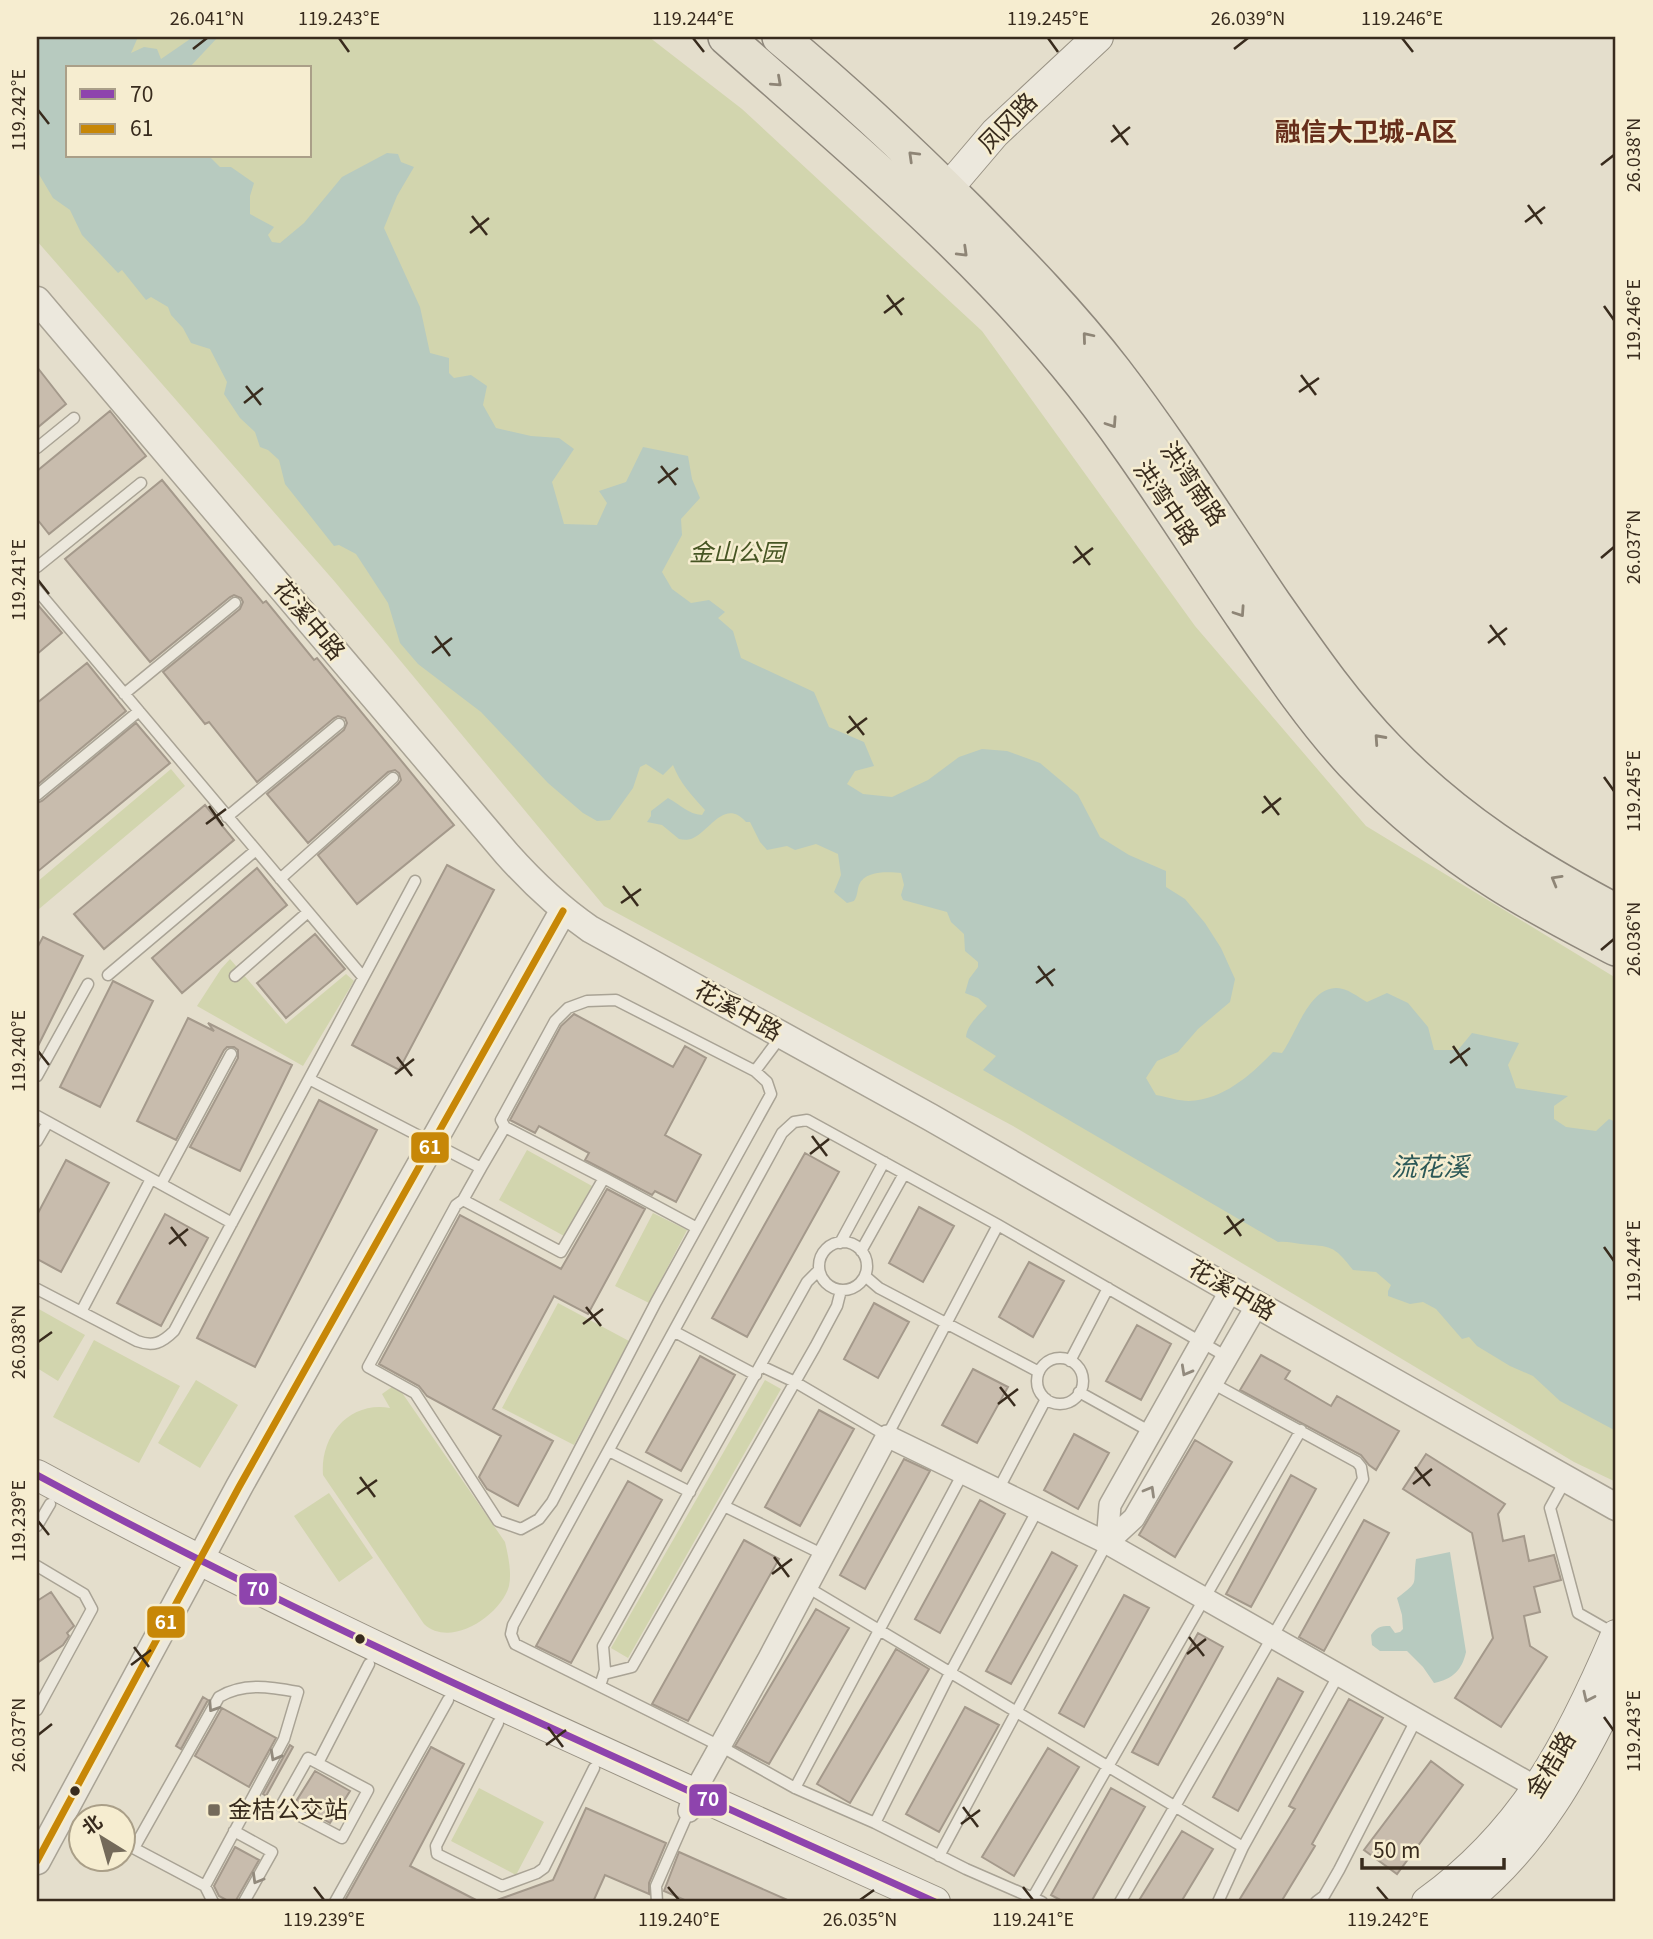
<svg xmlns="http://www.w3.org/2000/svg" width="1653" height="1939" viewBox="0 0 1653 1939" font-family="Georgia,'Noto Sans SC',serif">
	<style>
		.green { fill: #d2d5ae; fill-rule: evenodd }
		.water { fill: #b7cabf }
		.building { fill: #c8bcad; stroke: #a4998b; stroke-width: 2 }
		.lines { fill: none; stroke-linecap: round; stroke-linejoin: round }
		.service-casing { stroke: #a9a395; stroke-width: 13 }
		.minor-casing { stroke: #a9a395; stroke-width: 24 }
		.tertiary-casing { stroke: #a9a395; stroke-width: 29 }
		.secondary-casing { stroke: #999284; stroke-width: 32 }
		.primary-casing { stroke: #8f887c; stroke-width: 38 }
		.service { stroke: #ece8dd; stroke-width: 10 }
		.minor { stroke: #ece8dd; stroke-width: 21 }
		.tertiary { stroke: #ece8dd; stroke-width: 26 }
		.secondary { stroke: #ece8dd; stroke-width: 30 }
		.primary { stroke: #e4dfcf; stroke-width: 35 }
		.bus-1-casing { stroke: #f6edd0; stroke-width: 12 }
		.bus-2-casing { stroke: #f6edd0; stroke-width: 12 }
		.bus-1 { stroke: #8e44ad; stroke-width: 7 }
		.bus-2 { stroke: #c78707; stroke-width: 7 }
		.oneway { stroke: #8e8576 }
		.oneway2 { stroke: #928a7d }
		.ticks { fill: none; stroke: #382b1d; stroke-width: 2.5 }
		.bus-dot { fill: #382b1d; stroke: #f6edd0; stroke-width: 2.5 }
		.poi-dot { fill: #746a5a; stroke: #f6edd0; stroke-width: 2.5 }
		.labels { text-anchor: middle; stroke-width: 5; stroke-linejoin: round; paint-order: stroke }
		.street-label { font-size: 24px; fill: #382b1d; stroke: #f6edd0 }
		.park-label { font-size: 24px; font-style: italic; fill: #465523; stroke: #f6edd0 }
		.poi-label { font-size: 24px; fill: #382b1d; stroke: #f6edd0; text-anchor: start }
		.neighbourhood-label { font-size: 26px; font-weight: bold; fill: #662e1b; stroke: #f6edd0 }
		.water-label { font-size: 26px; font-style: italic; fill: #2c5857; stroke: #f6edd0 }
		.line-badge { stroke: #f6edd0; stroke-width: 2.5 }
		.badge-label { font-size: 19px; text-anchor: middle; font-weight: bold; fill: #fff }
		.neatline { fill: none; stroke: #382b1d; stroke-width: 2.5 }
		.ticks-label { font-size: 18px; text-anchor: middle; fill: #382b1d }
	</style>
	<rect width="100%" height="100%" fill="#e4decc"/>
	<path class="green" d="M37,37h612l93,72 240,222 213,295 171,200 250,152v504l-42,-20 -561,-336 -409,-220 -269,-324 -298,-341zM68,68h242v88h-242z
		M171,769l14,17 -146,123 -2,-2v-25z
		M230,959l56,65 60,-50 8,7 -51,85 -106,-60 24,-37z
		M527,1150l65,36 -28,50 -65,-36z
		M653,1213l34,17 -38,73 -34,-17z
		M558,1303l71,38 -55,104 -72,-37z
		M37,1308l48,27 -27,46 -21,-13z
		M94,1340l86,46 -41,77 -86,-46z
		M196,1380l42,25 -38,63 -42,-25z
		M765,1380l16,9 -153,269 -17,-10z
		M396,1384l109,158c3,13 7,30 4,44 -8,29 -58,63 -85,38l-101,-149c-3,-39 26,-74 67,-67l-8,-14z
		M329,1493l44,65 -34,24 -45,-66z
		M479,1788l65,34 -28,53 -65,-34z"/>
	<path class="water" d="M37,37h101l-7,16 13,-6 13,2 4,10 32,-22h25l-29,31h-121v88h141l11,11h11l23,16 -4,13v18l24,13 -6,8 4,7 8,1 24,-20 38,-46 45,-24 11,1 3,8 13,5 -17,29 -13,32 36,79 10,46 19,5v15l5,5 17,-3 16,11 -4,19 13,23 35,8 28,2 15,11 -22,33 12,42 33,1 10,-22 -8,-12 27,-9 17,-35 45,9 4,23 8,19 -19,21 1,16 -20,37 10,17 19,14 18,-3 16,12 -7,6 15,13 8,27 73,34 15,35 35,15 10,24 -19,5 -8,13 16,10 29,3 36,-17 31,-23 23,-8 25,2 33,12 38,32 22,42 29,18 37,16v16l19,12 20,24 16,25 14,31 -5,23 -32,27 -20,23 -21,9 -11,17 10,17c11,2 23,6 33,6 34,-1 62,-26 84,-49l9,1c14,-19 27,-66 55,-65 10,0 21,9 30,14l20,-9 21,10 20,24 6,23h24l14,-17 47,10 -11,22 8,23 52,8 -14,10v13l12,8 30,4 13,-12 7,3v309l-56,-30 -27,-25 -23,-10 -33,-20 -8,-9 -7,2 -26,-30 -13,-7 -13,2 -22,-8v-5l3,-6 -15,-13 -23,-2c-20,-26 -22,-23 -52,-26 -9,-1 -14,-3 -23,-2l-295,-172 13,-14 -30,-19c1,-12 13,-22 21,-31l-9,-8 -13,-5 4,-14 9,-12v-5l-13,-11 -1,-17 -13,-12 -4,-10 -44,-12 -2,-5 3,-10 -3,-12c-12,-1 -36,-3 -42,12 -2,5 -1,10 -5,16l-7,2 -13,-11 7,-17 -3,-21 -22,-10 -21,6 -8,-4 -20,4 -7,-8 -10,-20h-4c-22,-25 -37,11 -55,17 -3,1 -8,1 -12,0l-17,-14 -15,-3 4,-6v-5l17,-13c13,7 20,16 34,17l3,-5c-13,-14 -25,-27 -32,-45l-10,10 -17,-11 -6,3 -7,21 -23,32 -13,1 -14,-8 -35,-30 -67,-71 -63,-48 -18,-21 -12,-40 -32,-49 -17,-9 -5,1 -49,-62 -6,-24 -11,-10 -8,-3 -5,-15 -15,-14 -16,-24 3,-12 -17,-33 -19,-6 -8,-15 -12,-13 -3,-8 -17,-10 -5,3 -24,-30 -4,3 -36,-38 -12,-25 -17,-12 -16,-27z
		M1450,1552l16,100c-4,18 -13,27 -32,31l-11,-16 -16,-16h-27l-8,-6 -1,-10c6,-8 9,-9 19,-9l5,7 5,-1 3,-3 -1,-14 -5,-17c24,-18 15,-12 19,-39z"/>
	<path class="building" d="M37,367l29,37 -29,24z
		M110,411l36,45 -97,78 -12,-15v-48z
		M162,480l101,123 3,-2 48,59 3,-2 137,167 -97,79 -39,-49 80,-71 3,-4 -2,-7 -4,-3 -7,2 -80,71 -41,-49 77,-64 3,-7 -2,-5 -7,-2 -4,2 -77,64 -48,-60 -4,2 -42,-52 77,-63 3,-7 -2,-4 -7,-3 -4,2 -80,65 -85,-103z
		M37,604l25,29 -25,21z
		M87,663l39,48 -89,74v-82z
		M136,723l34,40 -133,109v-69l5,-2z
		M205,805l29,35 -130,109 -30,-35z
		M447,865l47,25 -95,180 -47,-25z
		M257,868l30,37 -105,88 -30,-35z
		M315,934l30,35 -59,49 -29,-35z
		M43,937l40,19 -46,92v-100z
		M113,981l40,20 -53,106 -40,-20z
		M574,1014l99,53 12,-21 21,12 -41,77 36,20 -25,47 -21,-11 -3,4 -67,-35 4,-7 -50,-27 -4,7 -25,-13 51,-94z
		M188,1018l26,13 -6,-8 84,42 -52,106 -50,-24 48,-89v-8l-4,-3h-7l-3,3 -48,90 -39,-19z
		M319,1100l58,30 -122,237 -58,-29z
		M805,1153l34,19 -92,165 -35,-19z
		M66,1160l43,23 -48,89 -24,-13v-44z
		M607,1189l38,20 -57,105 -34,-18 -61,113 60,32 -35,65 -31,-17 -8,-12 22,-41 -74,-40 -8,-10 -40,-22 81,-149 101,54z
		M919,1207l35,19 -31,56 -34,-19z
		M165,1214l43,24 -47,88 -44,-23z
		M1029,1262l35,19 -31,56 -34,-20z
		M874,1303l35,19 -31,56 -34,-19z
		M1137,1325l34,19 -30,56 -35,-19z
		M1261,1355l29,16 -5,8 46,27 6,-10 62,35 -23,39 -7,-5 -8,-10 -121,-65z
		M700,1356l35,19 -54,96 -35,-19z
		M973,1369l35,18 -31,56 -35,-18z
		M819,1410l35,19 -54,97 -35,-19z
		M1074,1434l35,19 -31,56 -34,-19z
		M1195,1440l37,22 -57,95 -36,-22z
		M1426,1454l79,50 -7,10 5,27 21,-5 5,25 25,-6 7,25 -27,7 6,25 -16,4 6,30 17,11 -46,70 -46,-29 38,-60 -21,-105 -69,-44z
		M904,1459l26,12 -65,118 -25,-14z
		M1291,1475l25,14 -65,118 -25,-13z
		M628,1481l34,19 -91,163 -35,-17z
		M980,1500l25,14 -65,119 -25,-14z
		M1364,1520l25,13 -65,118 -25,-14z
		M744,1540l35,19 -91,162 -36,-17z
		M1052,1552l25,14 -66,118 -25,-13z
		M51,1592l23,34 -7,7 2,3 -6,9 -26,18v-62z
		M1124,1595l25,13 -65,119 -25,-14z
		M816,1609l33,19 -80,136 -34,-18z
		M1198,1633l25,14 -65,118 -26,-13z
		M896,1649l33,20 -79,134 -33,-19z
		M1278,1678l25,14 -65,119 -25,-14z
		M203,1697l5,3 -27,49 -5,-3z
		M1349,1699l34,19 -71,126 3,2 -34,56h-43l57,-93 -6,-3z
		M965,1707l34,18 -60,107 -33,-18z
		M222,1708l54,30 -27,49 -54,-31z
		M290,1745l3,2 -27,49 -3,-2z
		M431,1747l33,17 -54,102 70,36h-136z
		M1048,1748l31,19 -65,109 -32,-19z
		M1431,1761l32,24 -66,89 -33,-24z
		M315,1771l35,20 -20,32 -35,-20z
		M1111,1788l34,19 -54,95h-27l-13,-7z
		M586,1808l80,35 -17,40v11l-44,-19 -12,27h-96v-2l56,-20z
		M1182,1831l31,18 -32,53h-43z
		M235,1847l24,13 -24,42h-5l-11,-6 -5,-10z
		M679,1852l113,50h-103l-25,-11z"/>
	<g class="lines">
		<defs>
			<path id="service" d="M37,448l37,-30
				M37,567l104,-84
				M37,590l326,387
				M124,694l111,-91
				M37,795l102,-84
				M227,817l112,-93
				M280,879l113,-101
				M108,975l148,-125
				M235,976l73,-64
				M755,1071l27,-36
				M37,1076l51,-92
				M309,1079l172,89 -18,32 98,52 43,-74 -99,-51 -24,41
				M37,1116l195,107
				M37,1141l11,-19
				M604,1178l93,50
				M161,1184l70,-130
				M463,1200l-7,5 -88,162 47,26 83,128 23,8 18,-10 13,-17 104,-200 115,-208 -4,-12 -12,-11 -139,-71 -29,1 -19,7 -13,13 -54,99 4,7
				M819 1266a24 24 0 1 1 48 0a24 24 0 1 1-48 0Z
				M840,1243l44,-81
				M861,1251l43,-77
				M865,1276l14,12 160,84
				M37,1289l100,52c16,6 25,2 37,-10l241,-450
				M81,1312l70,-133
				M675,1332l81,43
				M1037 1381a23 23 0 1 1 46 0a23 23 0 1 1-46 0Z
				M1070,1361l38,-73
				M761,1366l34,16 92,54 111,-211
				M1079,1392l72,40
				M609,1451l81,41
				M1566,1479l-16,29 28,105 35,20
				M998,1490l48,-91
				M724,1506l100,49
				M37,1526l13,-22
				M37,1566l47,28 8,15 -55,101
				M807,1587l436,260
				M604,1674l28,-7 183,-320 22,-41 4,-16
				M600,1686l5,-16 -2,-24 204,-364 12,-12
				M498,1723l-62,123 1,8 8,4 57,28 35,-13 7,-5 50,-100
				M308,1758l60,32 -26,48 -61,-32z
				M318,1763l51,-99
				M795,1788l168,-315
				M875,1823l75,-150 88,-164
				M234,1831l38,21 -28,50
				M122,1842l83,44 79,-147 14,-47c-27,-5 -54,-10 -79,5l-85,151
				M939,1856l168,-313
				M205,1886l8,16
				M1032,1899l269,-469
				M335,1902l113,-202
				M657,1902l-1,-16 33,-75
				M1042,1902l-76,-33 -91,-46 -80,-35 -75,-42 -205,-102 -4,-10 2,-9 269,-492 12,-11 13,-2 191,105 229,132
				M1120,1902l243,-423 -2,-12 -4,-5 -145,-79
				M1218,1902l25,-55 95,-171
				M1316,1902l8,-6 15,-26 77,-150"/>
			<path id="minor" d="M1107,1543l3,-38 121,-215
				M1107,1543l27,-25 123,-213
				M689,1811l5,-18 75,-135 118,-222 220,107 441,251"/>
			<path id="tertiary" d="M37,300l470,554c25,28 51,53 83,75l340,188 301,173 385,217
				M37,1861l202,-374 324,-576"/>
			<path id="secondary" d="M932,207l63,-74 103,-96
				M37,1475c292,158 596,290 898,427
				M1427,1902c97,-70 143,-159 189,-267
				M1464,1902c72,-57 113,-133 152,-214"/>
			<path id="primary" d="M726,37c117,104 240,205 340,327 66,79 120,169 178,254 34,50 68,101 109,145 43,45 92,86 144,119 39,25 79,45 119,66
				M780,37c66,55 129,114 190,175 50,51 100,102 144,159 57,74 107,155 160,233 35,50 70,101 113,145 69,71 142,117 229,163"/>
		</defs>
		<use href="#service" class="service-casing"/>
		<use href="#minor" class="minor-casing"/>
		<use href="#tertiary" class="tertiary-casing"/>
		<use href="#secondary" class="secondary-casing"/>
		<use href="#primary" class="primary-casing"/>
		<use href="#service" class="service"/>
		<use href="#minor" class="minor"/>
		<use href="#tertiary" class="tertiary"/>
		<use href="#secondary" class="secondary"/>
		<use href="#primary" class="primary"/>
		<defs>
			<path id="bus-1" d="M37,1475c292,158 596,290 898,427"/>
			<path id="bus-2" d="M37,1861l202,-374 324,-576"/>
		</defs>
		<use href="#bus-1" class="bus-1-casing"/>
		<use href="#bus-2" class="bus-2-casing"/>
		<use href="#bus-1" class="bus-1"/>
		<use href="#bus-2" class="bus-2"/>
	</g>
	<defs><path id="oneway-chevron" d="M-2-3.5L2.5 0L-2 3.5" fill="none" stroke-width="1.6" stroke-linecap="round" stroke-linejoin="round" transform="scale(1.75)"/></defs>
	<g class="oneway">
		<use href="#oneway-chevron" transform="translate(777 82) rotate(42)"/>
		<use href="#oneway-chevron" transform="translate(913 156) rotate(-136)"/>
		<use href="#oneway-chevron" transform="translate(963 252) rotate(44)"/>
		<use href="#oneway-chevron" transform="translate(1087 337) rotate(-130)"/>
		<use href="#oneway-chevron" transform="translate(1112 423) rotate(56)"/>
		<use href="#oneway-chevron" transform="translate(1240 612) rotate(56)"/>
		<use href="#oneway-chevron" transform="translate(1379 739) rotate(-132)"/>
		<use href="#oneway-chevron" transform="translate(1556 880) rotate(-150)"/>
	</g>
	<g class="oneway2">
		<use href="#oneway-chevron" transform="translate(1186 1371) rotate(119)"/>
		<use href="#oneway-chevron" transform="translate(1150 1491) rotate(-60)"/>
		<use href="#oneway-chevron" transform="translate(1588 1697) rotate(115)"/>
		<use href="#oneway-chevron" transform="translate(213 1707) rotate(123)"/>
		<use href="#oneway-chevron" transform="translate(275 1756) rotate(119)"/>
		<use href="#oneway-chevron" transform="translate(257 1879) rotate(120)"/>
	</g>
	<path class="ticks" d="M339,38l10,14M693,38l11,14M1048,38l10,14M1402,38l11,14M193,49l14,-11M1234,49l14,-11M38,110l11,14M1113,125l15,20M1111,142l19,-15M1601,165l13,-10M1528,205l14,19M472,216l15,19M1525,222l20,-15M470,233l19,-15M887,295l15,20M1604,306l10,14M884,313l20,-15M1301,375l15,20M246,386l15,19M1299,392l20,-14M244,403l19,-15M661,466l15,19M658,483l20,-15M1075,546l15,19M1601,558l13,-11M1073,563l20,-15M38,580l11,14M1490,625l15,20M435,636l15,20M1488,643l19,-15M432,653l20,-15M849,716l15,19M847,733l20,-15M1604,777l10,14M1264,796l15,19M209,806l14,20M1262,813l19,-15M206,824l20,-15M623,886l15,20M621,903l20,-14M1601,950l13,-11M1038,966l15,20M1036,983l19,-14M1453,1046l14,20M38,1051l11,14M397,1057l15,19M1450,1063l20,-15M395,1074l19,-15M812,1136l15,20M810,1154l19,-15M1227,1216l14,20M171,1227l15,19M1224,1234l20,-15M169,1244l19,-15M1604,1247l10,14M586,1307l15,19M583,1324l20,-15M38,1342l14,-10M1000,1387l15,19M998,1404l20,-15M1415,1467l15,19M360,1477l15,20M1413,1484l19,-15M357,1494l20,-14M38,1521l11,14M774,1557l15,20M772,1574l20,-15M1189,1637l15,19M134,1647l15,20M1187,1654l19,-15M131,1665l20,-15M1604,1717l10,14M548,1727l15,20M38,1735l14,-11M546,1745l20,-15M963,1807l15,20M961,1824l19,-14M314,1887l10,13M668,1887l11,13M1023,1887l10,13M1377,1887l11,13M860,1900l14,-10"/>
	<g class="bus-dot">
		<circle cx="360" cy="1639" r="6"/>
		<circle cx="75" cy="1791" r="6"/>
	</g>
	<rect class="poi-dot" x="207" y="1803" width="14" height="14" rx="3.5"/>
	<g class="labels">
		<g class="street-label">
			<text transform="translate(1008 123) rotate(-46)" y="8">凤冈路</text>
			<text transform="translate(1193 484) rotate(56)" y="8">洪湾南路</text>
			<text transform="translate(1166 503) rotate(56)" y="8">洪湾中路</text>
			<text transform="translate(309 620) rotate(50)" y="8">花溪中路</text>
			<text transform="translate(738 1011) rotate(29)" y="8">花溪中路</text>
			<text transform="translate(1232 1290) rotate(30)" y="8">花溪中路</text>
			<text transform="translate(1551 1765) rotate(-59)" y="8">金桔路</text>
		</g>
		<g class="park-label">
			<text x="737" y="561">金山公园</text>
		</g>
		<g class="poi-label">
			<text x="228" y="1818">金桔公交站</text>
		</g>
		<g class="neighbourhood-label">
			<text x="1366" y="141">融信大卫城-A区</text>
		</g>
		<g class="water-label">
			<text x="1430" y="1176">流花溪</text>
		</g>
	</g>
	<g class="line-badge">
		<rect x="410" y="1131" width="40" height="33" rx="7" fill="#c78707"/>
		<rect x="238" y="1572" width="40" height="34" rx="7" fill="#8e44ad"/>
		<rect x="146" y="1605" width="40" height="34" rx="7" fill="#c78707"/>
		<rect x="688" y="1783" width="40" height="34" rx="7" fill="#8e44ad"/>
	</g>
	<g class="badge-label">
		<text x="430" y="1154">61</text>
		<text x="258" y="1596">70</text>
		<text x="166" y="1629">61</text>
		<text x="708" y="1806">70</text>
	</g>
	<rect width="1653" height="1939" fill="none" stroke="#f6edd0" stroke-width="77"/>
	<rect x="66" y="66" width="245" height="91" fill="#f6edd0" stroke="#aa9f88" stroke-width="2"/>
	<rect x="80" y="89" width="35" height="10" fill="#8e44ad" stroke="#aa9f88" stroke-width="2"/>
	<text x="130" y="102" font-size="21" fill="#382b1d">70</text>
	<rect x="80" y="124" width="35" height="10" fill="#c78707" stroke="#aa9f88" stroke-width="2"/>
	<text x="130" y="136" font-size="21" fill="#382b1d">61</text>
	<g transform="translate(102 1838) rotate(323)"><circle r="33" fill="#f6edd0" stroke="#aa9f88" stroke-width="2"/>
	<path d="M0-5L12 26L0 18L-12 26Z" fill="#746a5a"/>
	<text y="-10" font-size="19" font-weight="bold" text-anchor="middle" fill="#382b1d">北</text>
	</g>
	<path d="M1362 1858v10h142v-10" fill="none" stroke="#382b1d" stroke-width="3.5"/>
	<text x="1373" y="1858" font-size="21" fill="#382b1d" stroke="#f6edd0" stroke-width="5" paint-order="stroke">50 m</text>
	<rect x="38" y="38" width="1576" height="1862" class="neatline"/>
	<g class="ticks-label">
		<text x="207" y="25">26.041°N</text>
		<text x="339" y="25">119.243°E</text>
		<text x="693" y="25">119.244°E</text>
		<text x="1048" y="25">119.245°E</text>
		<text x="1248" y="25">26.039°N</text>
		<text x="1402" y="25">119.246°E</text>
		<text transform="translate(19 110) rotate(-90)" y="6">119.242°E</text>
		<text transform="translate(1634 155) rotate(-90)" y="6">26.038°N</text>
		<text transform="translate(1634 320) rotate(-90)" y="6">119.246°E</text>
		<text transform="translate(1634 547) rotate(-90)" y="6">26.037°N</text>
		<text transform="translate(19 580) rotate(-90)" y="6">119.241°E</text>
		<text transform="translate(1634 791) rotate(-90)" y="6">119.245°E</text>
		<text transform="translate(1634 939) rotate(-90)" y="6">26.036°N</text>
		<text transform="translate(19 1051) rotate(-90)" y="6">119.240°E</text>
		<text transform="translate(1634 1261) rotate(-90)" y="6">119.244°E</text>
		<text transform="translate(19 1342) rotate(-90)" y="6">26.038°N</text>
		<text transform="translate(19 1521) rotate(-90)" y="6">119.239°E</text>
		<text transform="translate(1634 1731) rotate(-90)" y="6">119.243°E</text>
		<text transform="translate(19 1735) rotate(-90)" y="6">26.037°N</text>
		<text x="324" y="1926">119.239°E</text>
		<text x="679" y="1926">119.240°E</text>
		<text x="860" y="1926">26.035°N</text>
		<text x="1033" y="1926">119.241°E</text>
		<text x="1388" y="1926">119.242°E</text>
	</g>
</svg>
